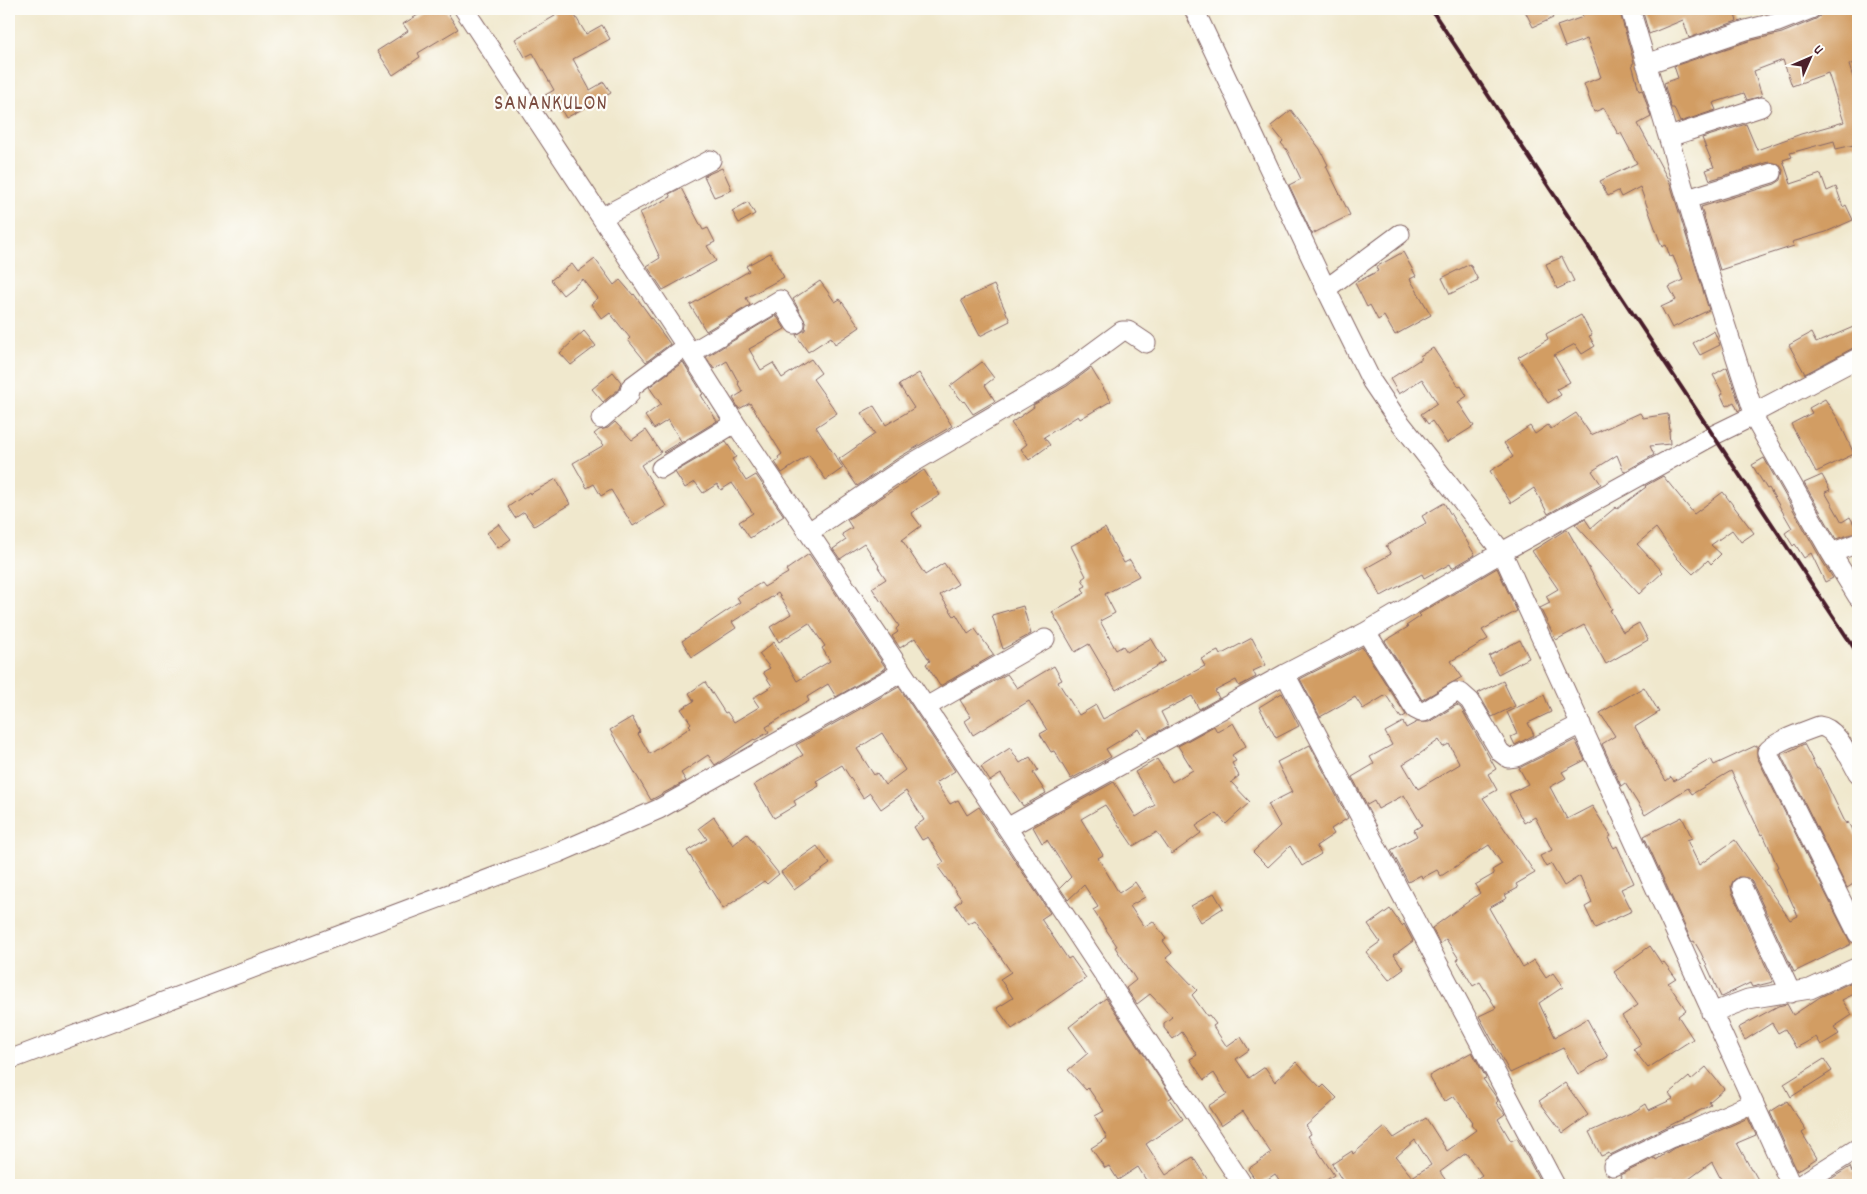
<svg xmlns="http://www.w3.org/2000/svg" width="1867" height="1194" viewBox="0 0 1867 1194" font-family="Dekko,sans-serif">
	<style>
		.building { fill: #d29d64; fill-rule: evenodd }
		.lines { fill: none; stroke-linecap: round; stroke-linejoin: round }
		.minor-casing { stroke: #846564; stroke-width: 21 }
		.minor { stroke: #fff; stroke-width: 19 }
		.rail { stroke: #4a1f2b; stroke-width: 4 }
		.labels { text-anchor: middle; stroke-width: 4.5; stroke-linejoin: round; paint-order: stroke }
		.quarter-label { font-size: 21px; letter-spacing: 1px; fill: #7a4b3f; stroke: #fdfcf7 }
	</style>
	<rect width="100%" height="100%" fill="#fdfcf7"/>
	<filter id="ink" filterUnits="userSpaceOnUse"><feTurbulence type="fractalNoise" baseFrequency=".02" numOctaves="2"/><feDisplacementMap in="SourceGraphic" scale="10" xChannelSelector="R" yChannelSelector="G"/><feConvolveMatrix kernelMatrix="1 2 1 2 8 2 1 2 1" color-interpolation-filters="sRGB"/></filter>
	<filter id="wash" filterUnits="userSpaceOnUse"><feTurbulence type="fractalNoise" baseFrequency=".0096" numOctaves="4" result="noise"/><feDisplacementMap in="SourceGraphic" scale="20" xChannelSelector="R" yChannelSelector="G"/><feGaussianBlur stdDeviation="1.12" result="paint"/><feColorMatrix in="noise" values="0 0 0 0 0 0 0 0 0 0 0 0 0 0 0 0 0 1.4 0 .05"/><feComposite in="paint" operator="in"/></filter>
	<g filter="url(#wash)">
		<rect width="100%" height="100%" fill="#f0e8cd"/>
		<g id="blocks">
			<path class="building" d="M428,9h17l13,20 -40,24 2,4 -27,18 -16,-24 31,-20 -5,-7z
				M551,9h20l15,25 16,-9 8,14 -37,20 17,31 14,-8 7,11 -45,25 -7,-12 -9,5 -8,-14 12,-7 -21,-37 -8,4 -10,-18 40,-23z
				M1524,9h24l5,9 -20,9z
				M1580,9h39l15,54 -2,1 7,26 3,-1 9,28 -13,7 32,59 39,127 -37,18 -11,-21 15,-7 -7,-13 14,-7 -10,-24 -3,1 -4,-12 -4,2 -22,-60 -19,10 -3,-6 -10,5 -8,-15 37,-18 -16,-30 -3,1 -14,-26 -10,4 -10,-28 17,-7 -14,-38 -22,8 -8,-21 26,-9z
				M1642,9h91l4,12 -48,17 -6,-18 -34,14z
				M1822,9h36v52l-9,4 9,28v51l-22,5 -2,-8 -44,12 2,4 -9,3 8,24 30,-10 6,17 9,-4 7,20 3,-2 7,15 -27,12 -34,10 2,4 -74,24 -19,-63 74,-23 6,-4 2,-10 -4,-6 -10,-2 -59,18 -4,-10 8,-3 -12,-29 44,-14 11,26 44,-16 43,-12 -16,-49 -36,13 -9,-26 -29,11 8,25 -15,4 -3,-7 -31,10 3,7 -36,12 -6,-14h-3l-7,-25 14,-5 -4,-12 75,-25 33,-8 34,-14 4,-3z
				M1291,110l29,39 8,16 -2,1 24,49 -38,19 -23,-49 12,-6 -14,-29 -6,-7 2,-2 -12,-15z
				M722,168l10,22 -18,7 -10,-21z
				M681,188l22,42 5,-2 7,14 -8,4 9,15 -53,29 -16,-24 13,-8 -21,-45 32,-16 -2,-3z
				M748,202l7,12 -16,9 -7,-12z
				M1403,252l13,24 -6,3 21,36 -36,20 -11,-19 -6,4 -8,-15 -3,2 -12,-24 23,-12 -2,-4z
				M770,253l14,24 -38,21 4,7 -44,26 -16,-26 59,-34 -3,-5z
				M1562,257l12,24 -17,8 -11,-25z
				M595,259l19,26 6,-5 13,15 1,-1 36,50 -24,18 -18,-22 2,-2 -20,-25 -8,6 -11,-15 7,-6 -15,-19 -20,16 -12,-15 21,-16 6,8z
				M1470,264l8,16 -28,14 -8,-16z
				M820,281l15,21 5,-3 20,28 -25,17 -4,-7 -23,15 -12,-17 9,-5 1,-7 -13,-24z
				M994,285l16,36 -30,15 -19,-36z
				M776,315l9,14 -36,20 12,21 12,-7 9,15 29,-19 10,14 -8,6 24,34 -21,14 27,41 -17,12 -17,-25 -27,18 -7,-11 4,-3 -1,-2 4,-3 -32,-51 -11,6 -6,-11 10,-6 -5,-8 1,-1 -12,-22 -13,8 -8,-12z
				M1581,315l11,20 -3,1 6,10 -13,8 -7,-10 -21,11 16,27 -13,7 4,6 -13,8 -30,-46 30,-18 -2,-5z
				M1858,325v22l-5,1 -48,26 -16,-29 22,-12 5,10z
				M584,331l12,15 -25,19 -11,-12z
				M1714,331l6,14 -20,10 -7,-12z
				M1433,348l26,39 2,-1 6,10 -9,6 16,24 -27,17 -15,-22 -4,3 -7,-10 16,-11 -15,-24 -23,15 -9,-15 32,-21 -2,-2z
				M683,362l20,32 -2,1 16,26 -53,32 -1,-1 18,-11 -13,-21 -14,9 -9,-13 16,-12 -12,-17z
				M982,362l12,16 -9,7 10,16 -22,13 -9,-13 -1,1 -13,-16z
				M1727,367l14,42 -3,2 -4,-9 -8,4 -5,-11 2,-1 -10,-19z
				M1091,368l20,33 -31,18 -2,-3 -34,21 6,8 -21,15 -8,-11 6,-5 -16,-21 23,-16 -1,-2 34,-19z
				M613,372l8,10 -2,7 -16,13 -11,-13z
				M919,373l33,53 -54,32 -41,28 -18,-27 36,-25 -14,-21 13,-7 12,19 28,-17 -15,-23z
				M1825,399l13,20 16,35 -38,18 -25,-48 21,-11 -3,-5z
				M1576,413l15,22 49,-22 3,5 25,-4 2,17h-1l1,13 -20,2 4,9 -30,17 -7,-17 -25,16 9,13 -53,30 -14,-26 -23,15 -21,-32 23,-14 -9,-14 26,-17 5,8 13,-9 3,4z
				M615,422l17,18 14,-10 15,22 -20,13 25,41 -33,20 -22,-36 -10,6 -7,-12 -7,4 -14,-25 31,-18 -10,-11 5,-4 9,-2z
				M726,442l10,15 -4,2 14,22 10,-6 28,41 -34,22 -11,-16 14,-9 -21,-30 -11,7 -4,-6 -14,9 -8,-11 -10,6 -10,-16z
				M1764,458l57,101 12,19 -8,4 -14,-29 -7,5 -9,-14 -2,2 -8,-13 7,-5 -23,-40 -2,1 -15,-24z
				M924,470l16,25 -29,18 10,13 -19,14 23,35 19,-12 14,21 -18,11 14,21 2,-2 12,20 7,-5 19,26 -54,31 -14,-22 4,-3 -15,-23 -15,10 -8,-12 6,-4 -2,-3 3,-3 -17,-25 -1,1 -9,-14 14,-9 -8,-12 1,-1 -15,-23 -24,16 -7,-10 13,-9 -4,-6 10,-6 -5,-8z
				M1822,475l8,15 -5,2 17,30 8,-5 8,15 -22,7 -32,-56z
				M1663,476l31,38 29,-22 31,41 -13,9 -9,-12 -21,15 10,9 -10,10 -3,-4 -15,14 -16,-16 -21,-30 -19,16 26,28 -24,22 -64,-70 10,-5 6,9 25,-21 1,2 29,-22 -1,-1z
				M556,479l14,25 -36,22 -10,-14 -9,6 -7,-11 21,-15 1,2z
				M1444,503l31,52 -23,13 -2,-4 -26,14 -2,-4 -41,22 -15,-28 25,-14 -5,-8 40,-23 -4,-7z
				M499,524l12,15 -13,9 -11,-15z
				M1105,528l19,35 6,-3 9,16 -34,18 10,19 -15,8 16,29 7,-4 4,6 24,-14 14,23 -49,29 -27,-46 -14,8 -23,-40 33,-19 -3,-5 4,-2 -4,-7 4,-3 -15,-30z
				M1567,529l45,80 -2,1 13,22 16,-9 9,17 -42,24 -22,-39 -28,15 -16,-32 10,-5 -4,-7 12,-7 -26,-38z
				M809,554l77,114 -50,29 -8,-13 -21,13 2,4 -43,26 3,5 -14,8 -1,-1 -39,26 -7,-10 -27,18 5,8 -35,19 -41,-70 22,-13 8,15 -2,2 12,20 41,-27 -2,-2 2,-2 -10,-14 13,-8 -5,-8 16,-11 20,31 2,-1 7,10 25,-15 -6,-9 19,-12 -9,-14 7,-4 -11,-14 15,-12 23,39 33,-20 -8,-13 3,-2 -16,-23 -30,19 -9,-15 21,-13 -13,-21 -46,29 4,6 -44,29 -10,-16 58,-39 -3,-5 24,-14 3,4 24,-14 -2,-3z
				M1497,568l20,43 -35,19 6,9 -37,22 11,16 -40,23 -37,-59 23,-14 -2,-1 15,-10 -2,-2z
				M1023,606l8,28 -28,15 -11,-34z
				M1252,638l14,27 -13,6 3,6 -17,9 -3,-6 -21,11 4,7 -20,11 -7,-13 -31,16 7,14 -23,13 -6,-10 -33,20 5,8 -40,22 -17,-28 -3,1 -11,-18 7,-4 -18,-29 -56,34 -8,-14 6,-4 -11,-17 47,-26 10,14 37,-22 8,14 -4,2 21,33 17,-10 7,14 102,-53 -4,-7 17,-8 2,4z
				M1520,640l9,18 -31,16 -9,-18z
				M1362,647l44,68 -5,3 -15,-23 -23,14 -8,-12 -35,20 -20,-38z
				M1503,681l12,25 -23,11 -14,-24z
				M899,687l56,84 -19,12 14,21 8,-4 9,15 12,-8 71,106 -9,6 27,40 3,-2 15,21 -74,51 -15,-21 16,-10 -13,-19 11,-7 -36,-52 -7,4 -13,-19 7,-5 -24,-33 6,-5 -16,-25 -6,3 -8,-13 10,-7 -18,-29 -25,18 -11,-16 -7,5 -21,-33 -26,16 3,5 -25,15 2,4 -22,13 -20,-33 49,-30 -7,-10zM882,733l23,37 -20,15 -8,-12 -3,2 -17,-26z
				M1644,687l15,25 -24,15 31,54 5,-4 3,4 37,-22 3,6 43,-20v12l94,187 -57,28 -42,-90 -4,-4 -10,-1 -5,4 -2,5 1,6 41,90 -21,5 -2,-4 -29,14 -20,-44 -7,-12 -2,1 -48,-106 38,-19 10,21 -5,2 12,25 36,-25 55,80 8,-4 -22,-48 2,-1 -15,-33 -2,1 -30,-64 -39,23 -4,-6 -43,27 -20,-32 -4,3 -19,-42 13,-8 -15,-23z
				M1282,693l17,33 -23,12 -17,-31z
				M1544,695l7,17 -23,11 6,12 -19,10 -4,-8 6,-3 -10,-22z
				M1457,705l4,3 35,61 -8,5 9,16 -14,8 52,75 -19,11 2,4 -13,7 2,3 -18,10 34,59 11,-7 12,18 7,-5 10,14 -24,16 16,34 32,-18 21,38 -30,17 -15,-26 -53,25 -31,-57 17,-8 -16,-26 -7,4 -16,-26 2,-1 -13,-20 -6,5 -8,-16 48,-35 -5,-8 19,-11 -2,-4 10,-6 -13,-19 -48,31 -4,-6 -15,8 -1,-3 -13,7 -17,-32 26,-14 -3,-6 8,-5 -18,-30 -26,14 -4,-8 -7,4 -15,-28 22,-13 -4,-7 22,-12 -7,-13 18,-10 3,6 11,-6h12zM1439,740l4,7 6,-3 11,20 -42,25 -15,-25 18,-11z
				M1233,723l13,23 -14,9 4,6 -4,2 7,13 -8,6 19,20 -24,22 -10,-11 -20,13 5,7 -29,21 -15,-22 -24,14 -28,-41 -24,14 22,36 -5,3 21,35 16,-11 10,15 -15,9 14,21 9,-6 13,18 -3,2 9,12 -6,5 31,32 -5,5 15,21 2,-1 7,9 -3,2 14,21 14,-10 8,13 -13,9 13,19 16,-11 10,15 21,-20 25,26 3,-3 13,13 -31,28 5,8 -3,2 26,39 -15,10h-36l-8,-11 -16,11 -11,-16 23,-16 -28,-42 -22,15 -13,-20 19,-12 -13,-21 -10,7 -14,-21 7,-4 -15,-23 -9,7 -9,-11v-5l8,-6 -22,-23 -13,10 -11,-16 10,-8 -21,-33 2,-1 -24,-36 5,-3 -14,-22 -16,15 -8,-12 11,-11 -24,-37 -5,3 -9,-16 81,-45 22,35 19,-12 -20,-33 22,-13 15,23 21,-12 -15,-24 36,-20 3,6z
				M1575,740l10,20 -23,12 4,6 -16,9 17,32 25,-13 19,30 -3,2 6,10 3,-2 17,37 -13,6 11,22 -37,17 -10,-21 7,-4 -12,-27 -16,10 -13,-22 -5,3 -6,-11 12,-6 -17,-33 -11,6 -15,-29 19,-10 -9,-16z
				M1804,744l13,25 2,-1 27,56 2,-2 10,20v39l-11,7 -66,-133z
				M1310,745l38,73 -17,11 3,5 -18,12 5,8 -19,12 -12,-20 -22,21 -15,-15 27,-26 -12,-22 24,-12 -15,-30z
				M1010,748l10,15 10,-6 8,13 -5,3 13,20 -23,13 -22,-32 -11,7 -9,-14z
				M714,817l19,28 14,-11 32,40 -12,10 -3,-3 -41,28 -36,-58 20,-12 -8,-11z
				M817,846l13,18 -36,26 -13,-18z
				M1214,893l9,15 -22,14 -10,-16z
				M1390,909l12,17 2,-2 9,17 -19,14 10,14 -15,11 -23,-28 14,-10 -12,-17z
				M1650,946l12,18 2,-2 12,16 -8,5 18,27 -8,6 15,23 -45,29 -15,-19 8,-5 -19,-28 16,-11 -24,-33z
				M1858,979v13l-16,8 10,15 -18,12 5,7 -18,11 -5,-8 -20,11 -11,-19 -7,4 -6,-10 -27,17 -7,-12 40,-22 9,-2 6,11 27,-18z
				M1106,998l66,99 -3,2 14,20 -37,25 20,31 27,-18 18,28h-62l-11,-18 -20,13 -9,-14 -4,2 -14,-20 16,-10 -12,-22 9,-5 -16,-23 -2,2 -18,-20 20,-17 -19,-26z
				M1472,1052l14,26 -3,1 13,18 2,4 -2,2 9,11 -7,5 13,22 6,-3 25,47h-74l14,-10 -16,-22 -26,19 9,13h-104l-13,-21 20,-13 1,3 32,-27 9,11 32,-20 21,33 29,-21 -5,-6 2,-2 -19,-26 -10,6 -15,-26zM1415,1140l16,25 -19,12 -16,-20z
				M1824,1059l8,12 -41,26 -7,-13z
				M1706,1067l18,22 -15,13 2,3 -101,50 -1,-2 -8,3 -12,-24 46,-21 11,-7 3,6 24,-11 -4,-5 20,-17 2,3z
				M1565,1083l23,32 -25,18 -24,-32z
				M1787,1101l19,29 -4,3 15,25 -20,13 -27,-59z
				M1748,1118l8,17 -19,8 14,26h1l9,16h-37l-12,-23 -31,23h-56l-5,-10 35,-17 1,2 18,-12 24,-8z
				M1850,1167l2,5 6,-4v17h-37z"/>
		</g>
	</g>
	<g filter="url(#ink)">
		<use href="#blocks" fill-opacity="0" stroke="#846564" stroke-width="1"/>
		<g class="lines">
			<defs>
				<path id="minor" d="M464,9l222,337 49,77 272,405 236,357
					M1194,9l132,280 46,93 23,34 107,136 289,633
					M1630,9l84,281 40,123
					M1646,64l100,-34 32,-8 33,-13
					M1669,137l92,-30
					M1687,199l85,-26
					M602,217l109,-57
					M1326,289l74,-55
					M691,353l89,-53 15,24
					M1753,416l78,137 27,44
					M601,419l28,-24 2,-8 55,-41
					M661,468l74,-45
					M809,532l95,-64 157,-92 61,-45h6l18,12
					M1831,553l27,-10
					M1366,632l49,77 6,3h3l32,-20 5,1 9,8 30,51 8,6 8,-1 65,-33
					M1285,674l270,511
					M926,707l119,-68
					M1858,773c-9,-15 -20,-45 -39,-47 -12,5 -45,15 -52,26l91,182
					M1007,828l278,-154 81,-42 136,-80 212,-117 39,-19 1,-3 104,-55
					M1742,887l49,106
					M1711,1013l37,-14 62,-10 48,-22
					M9,1060l549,-207 101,-44 243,-137
					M1613,1166l57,-28 23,-8 60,-27
					M1800,1185l58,-37"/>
			</defs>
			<use href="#minor" class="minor-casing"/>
			<use href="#minor" class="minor"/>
			<path class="rail" d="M1431,9l427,645"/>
		</g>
	</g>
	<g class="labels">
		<g class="quarter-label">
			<text x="551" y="109">SANANKULON</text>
		</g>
	</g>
	<rect width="1867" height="1194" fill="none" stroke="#fdfcf7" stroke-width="30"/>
	<g transform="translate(1810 58) rotate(45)" stroke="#fdfcf7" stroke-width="4" paint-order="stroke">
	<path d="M0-4L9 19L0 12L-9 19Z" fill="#4a1f2b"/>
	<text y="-8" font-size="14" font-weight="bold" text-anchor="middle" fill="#4a1f2b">U</text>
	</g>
</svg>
